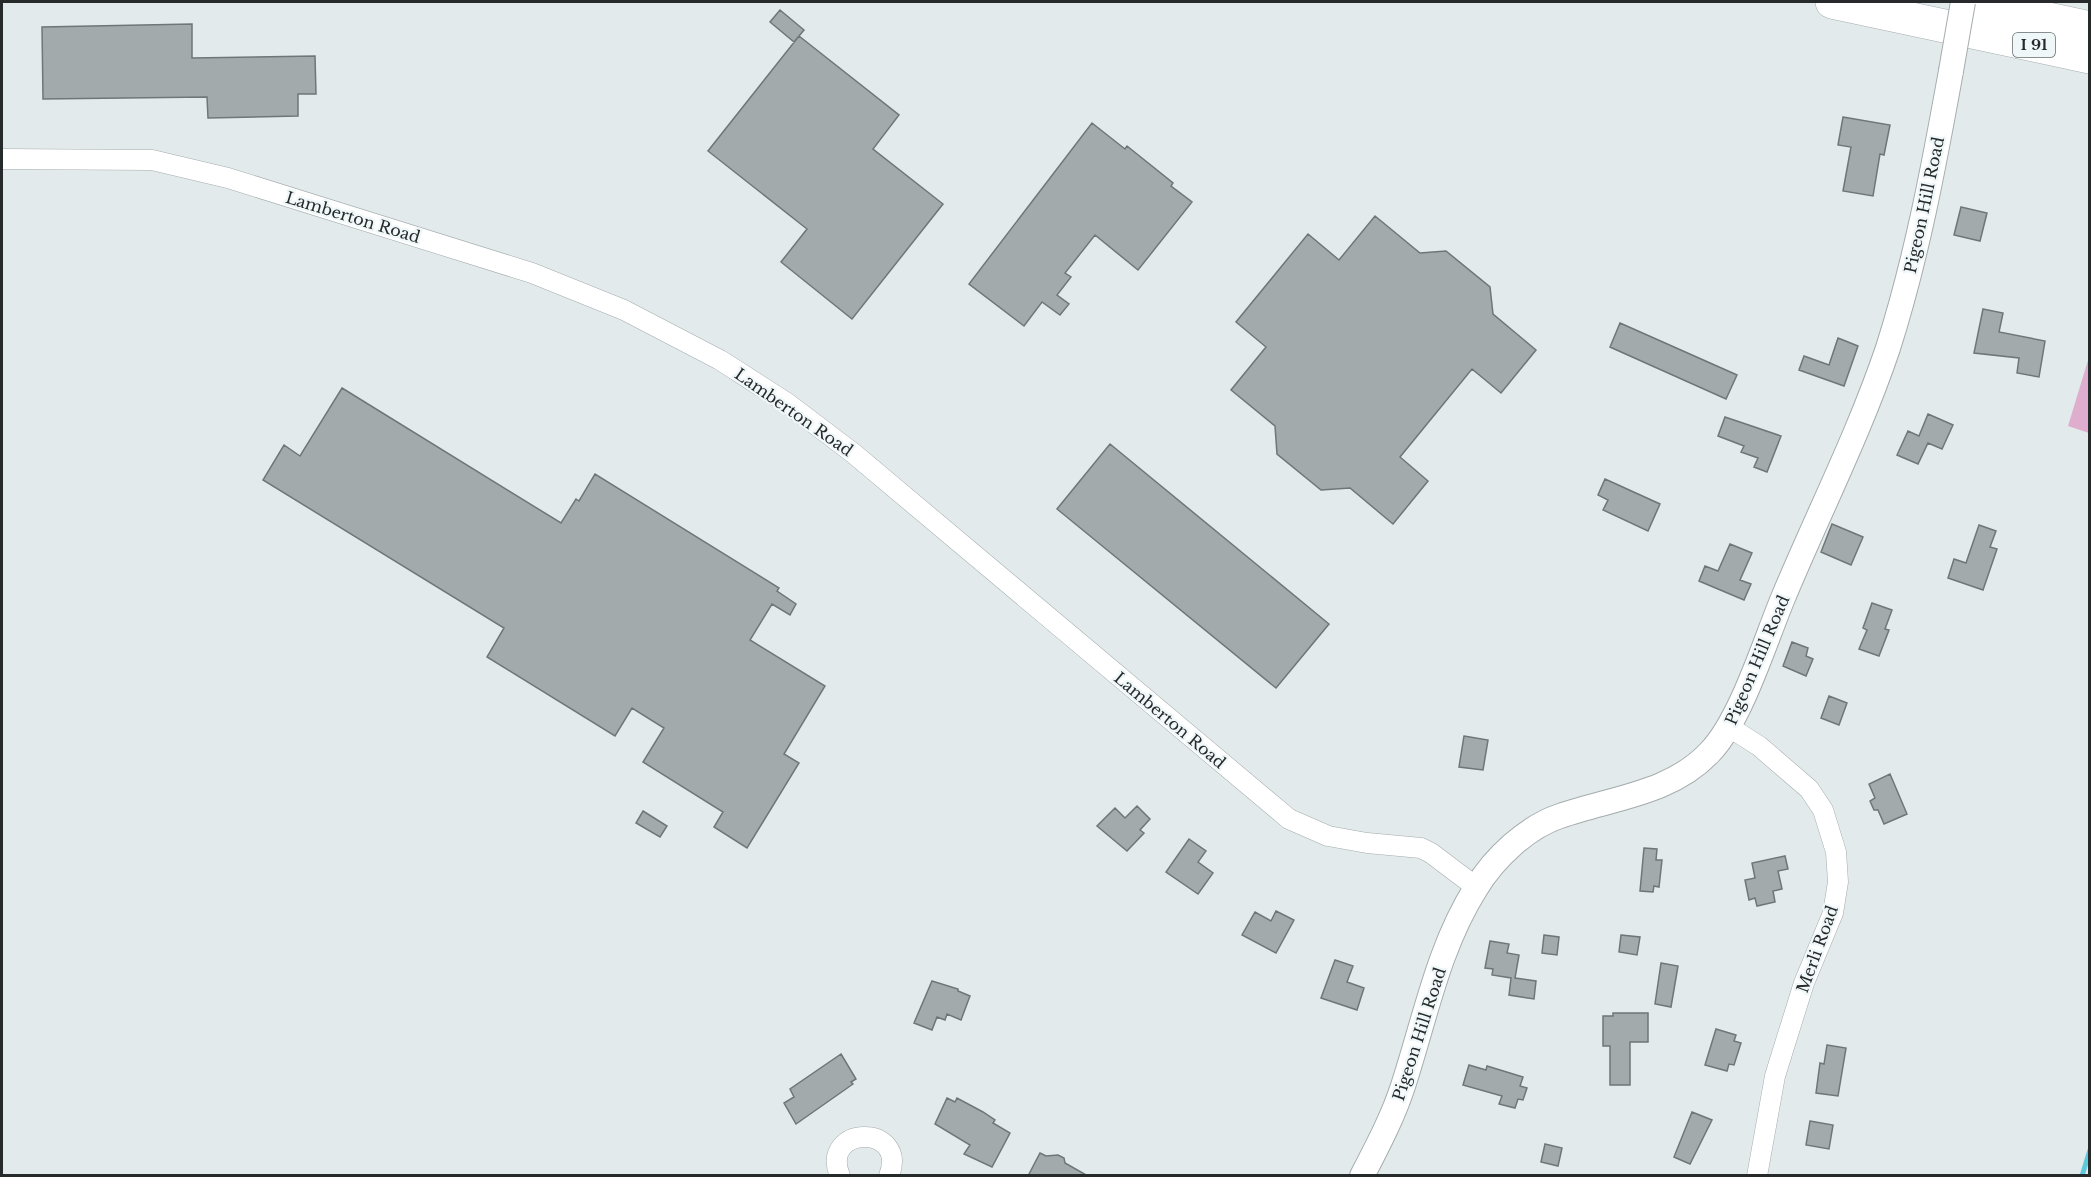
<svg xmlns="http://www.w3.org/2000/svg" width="2091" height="1177" viewBox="0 0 2091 1177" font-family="'Libre Baskerville',serif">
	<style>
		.green { fill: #dfadcd }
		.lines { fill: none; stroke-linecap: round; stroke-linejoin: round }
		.stream { stroke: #5fc9dc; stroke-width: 5 }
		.building { fill: #a3aaac; stroke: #6f7677; stroke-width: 1.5 }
		.minor-casing { stroke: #a5acae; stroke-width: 21 }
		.tertiary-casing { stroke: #a5acae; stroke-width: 26 }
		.motorway-casing { stroke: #a5acae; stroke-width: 34 }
		.minor { stroke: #fff; stroke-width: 20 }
		.tertiary { stroke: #fff; stroke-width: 24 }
		.motorway { stroke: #fff; stroke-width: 33 }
		.tertiary-bridge-casing { stroke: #a5acae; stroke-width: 26; stroke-linecap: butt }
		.tertiary-bridge { stroke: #fff; stroke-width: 24 }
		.labels { text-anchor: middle; stroke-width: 4.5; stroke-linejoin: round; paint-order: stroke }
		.shield { fill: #eff7f9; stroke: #636869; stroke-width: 1.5 }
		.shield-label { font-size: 15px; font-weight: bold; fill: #272a2b }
		.street-label { font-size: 16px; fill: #272a2b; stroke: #eff7f9 }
	</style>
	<rect width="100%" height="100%" fill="#e2eaeb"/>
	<path class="green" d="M2089,357v76l-21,-7z"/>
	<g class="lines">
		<path class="stream" d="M2082,1176l8,-26"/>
	</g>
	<path class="building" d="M780,10l24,20 -10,12 -24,-20z
		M192,24v34l123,-2 1,38h-18v22l-90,2 -1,-21 -164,2 -1,-72z
		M799,36l100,79 -26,34 70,55 -91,115 -71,-57 26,-33 -99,-78z
		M1843,117l47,8 -6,30 -4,-1 -7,42 -30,-5 8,-44 -13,-2z
		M1092,123l33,26 2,-3 46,37 -2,3 21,16 -54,68 -43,-35 -30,38 6,4 -14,18 12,9 -9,11 -18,-13 -18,24 -55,-42z
		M1961,207l26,6 -7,28 -26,-6z
		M1375,216l45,37 26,-2 44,36 3,27 43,36 -35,43 -29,-24 -72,88 28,24 -35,43 -43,-36 -29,2 -44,-36 -2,-28 -44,-36 35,-43 -30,-25 72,-88 31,26z
		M1983,309l20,4 -4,19 46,9 -6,36 -22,-4 2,-15 -45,-5z
		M1620,323l117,52 -11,24 -116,-52z
		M1838,338l20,8 -14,40 -45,-16 5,-14 25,9z
		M342,388l219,135 15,-24 3,2 16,-27 184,114 -2,3 19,13 -6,11 -18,-11 -22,36 75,46 -41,68 15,9 -52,85 -33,-21 9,-15 -80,-50 21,-34 -32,-20 -17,28 -128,-79 17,-29 -241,-148 21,-35 16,11z
		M1928,414l25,11 -11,24 -14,-6 -10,21 -21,-9 11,-24 11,5z
		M1725,417l56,19 -14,36 -13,-5 4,-9 -17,-6 3,-6 -26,-10z
		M1110,444l219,180 -53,64 -219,-179z
		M1605,479l55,25 -12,27 -45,-21 5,-10 -10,-5z
		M1832,524l31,13 -12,28 -30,-13z
		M1979,525l17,6 -6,16 7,2 -14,41 -35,-12 6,-19 12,4z
		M1730,544l22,9 -12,27 11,4 -7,16 -45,-19 6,-15 13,5z
		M1872,603l20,7 -7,19 4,1 -10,26 -20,-7 8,-19 -4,-2z
		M1792,642l16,6 -2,8 7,3 -7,17 -23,-10z
		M1829,696l18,7 -8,22 -18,-7z
		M1464,736l24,4 -5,30 -24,-3z
		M1890,774l17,40 -23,10 -6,-14h-4l-4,-9 5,-3 -6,-14z
		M1137,806l13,13 -10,11 4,3 -17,18 -30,-25 18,-18 10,10z
		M643,811l24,15 -7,11 -24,-14z
		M1189,839l17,12 -8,11 15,11 -15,21 -32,-22z
		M1644,848l13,1 -1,11h6l-3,27 -5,-1 -1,6 -13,-1z
		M1785,856l3,13 -10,2 4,18 -9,2 2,11 -18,4 -2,-8 -6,2 -4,-20 10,-2 -3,-15z
		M1276,911l18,9 -18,33 -34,-18 13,-23 16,9z
		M1544,935l15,2 -2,18 -15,-2z
		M1621,935l19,2 -3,18 -18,-3z
		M1490,941l19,3 -2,9 12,2 -4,23 21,3 -2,18 -25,-4 2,-17 -19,-3 1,-6 -8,-1z
		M1335,960l18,6 -6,16 17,6 -7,22 -36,-12z
		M1661,963l17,3 -7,41 -16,-3z
		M932,981l26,8v2l12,5 -9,24 -14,-6 -2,6 -8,-3 -5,13 -18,-7z
		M1613,1013h35v29h-18v43h-20v-39h-7v-30h10z
		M1716,1029l20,6 -2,6 7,2 -7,22 -5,-1 -2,7 -22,-6z
		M1827,1045l19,3 -8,48 -22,-3 4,-30 4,1z
		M841,1054l15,25 -5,3 2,2 -57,40 -12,-21 10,-6 -4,-8z
		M1469,1065l17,5 1,-4 36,11 -3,9 7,2 -4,12 -5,-1 -3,9 -16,-4 3,-8 -39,-11z
		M947,1098l8,4 2,-4 26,14 12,8 -2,3 17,10 -18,34 -28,-13 6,-9 -35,-21z
		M1692,1112l20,8 -22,44 -16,-7z
		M1810,1121l23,4 -4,24 -23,-4z
		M1545,1144l17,4 -4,18 -17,-4z
		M1040,1153l6,3 12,-1 6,3 1,5 23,13h-60z"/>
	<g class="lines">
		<defs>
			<path id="minor" d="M2,159l150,1 76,18 304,95 92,37 96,50 67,43 66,50 436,366 39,17 39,7 54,5 10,5 45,34
				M1729,727l30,19 50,43 14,21 13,42 2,30 -5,31 -29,70 -29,93 -18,100
				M840,1176c-21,-51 69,-53 49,0"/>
			<path id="tertiary" d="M1362,1176c15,-29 31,-59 41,-90 22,-67 35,-138 73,-198 18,-30 51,-61 84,-72 51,-18 111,-22 150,-64 31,-32 55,-111 73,-154 35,-84 76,-164 105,-250 29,-91 46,-183 63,-277"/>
			<path id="motorway" d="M1832,2l258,55
				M1969,2l121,26"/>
		</defs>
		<use href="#minor" class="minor-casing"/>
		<use href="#tertiary" class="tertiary-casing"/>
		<use href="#motorway" class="motorway-casing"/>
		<use href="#minor" class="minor"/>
		<use href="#tertiary" class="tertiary"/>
		<use href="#motorway" class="motorway"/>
		<defs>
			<path id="tertiary-bridge" d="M1951,71l12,-69"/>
		</defs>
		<use href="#tertiary-bridge" class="tertiary-bridge-casing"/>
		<use href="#tertiary-bridge" class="tertiary-bridge"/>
	</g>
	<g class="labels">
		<rect class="shield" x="2013" y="33" width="42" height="24" rx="4.5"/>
		<g class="shield-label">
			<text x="2034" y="50">I 91</text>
		</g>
		<g class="street-label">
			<text transform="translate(1924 205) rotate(-78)" y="6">Pigeon Hill Road</text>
			<text transform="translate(353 217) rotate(17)" y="6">Lamberton Road</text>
			<text transform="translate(794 412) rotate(35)" y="6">Lamberton Road</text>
			<text transform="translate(1757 660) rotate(-67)" y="6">Pigeon Hill Road</text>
			<text transform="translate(1170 720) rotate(40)" y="6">Lamberton Road</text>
			<text transform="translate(1817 949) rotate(-70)" y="6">Merli Road</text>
			<text transform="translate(1419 1034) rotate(-72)" y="6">Pigeon Hill Road</text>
		</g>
	</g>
	<rect width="2091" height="1177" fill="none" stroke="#272a2b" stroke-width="6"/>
</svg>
